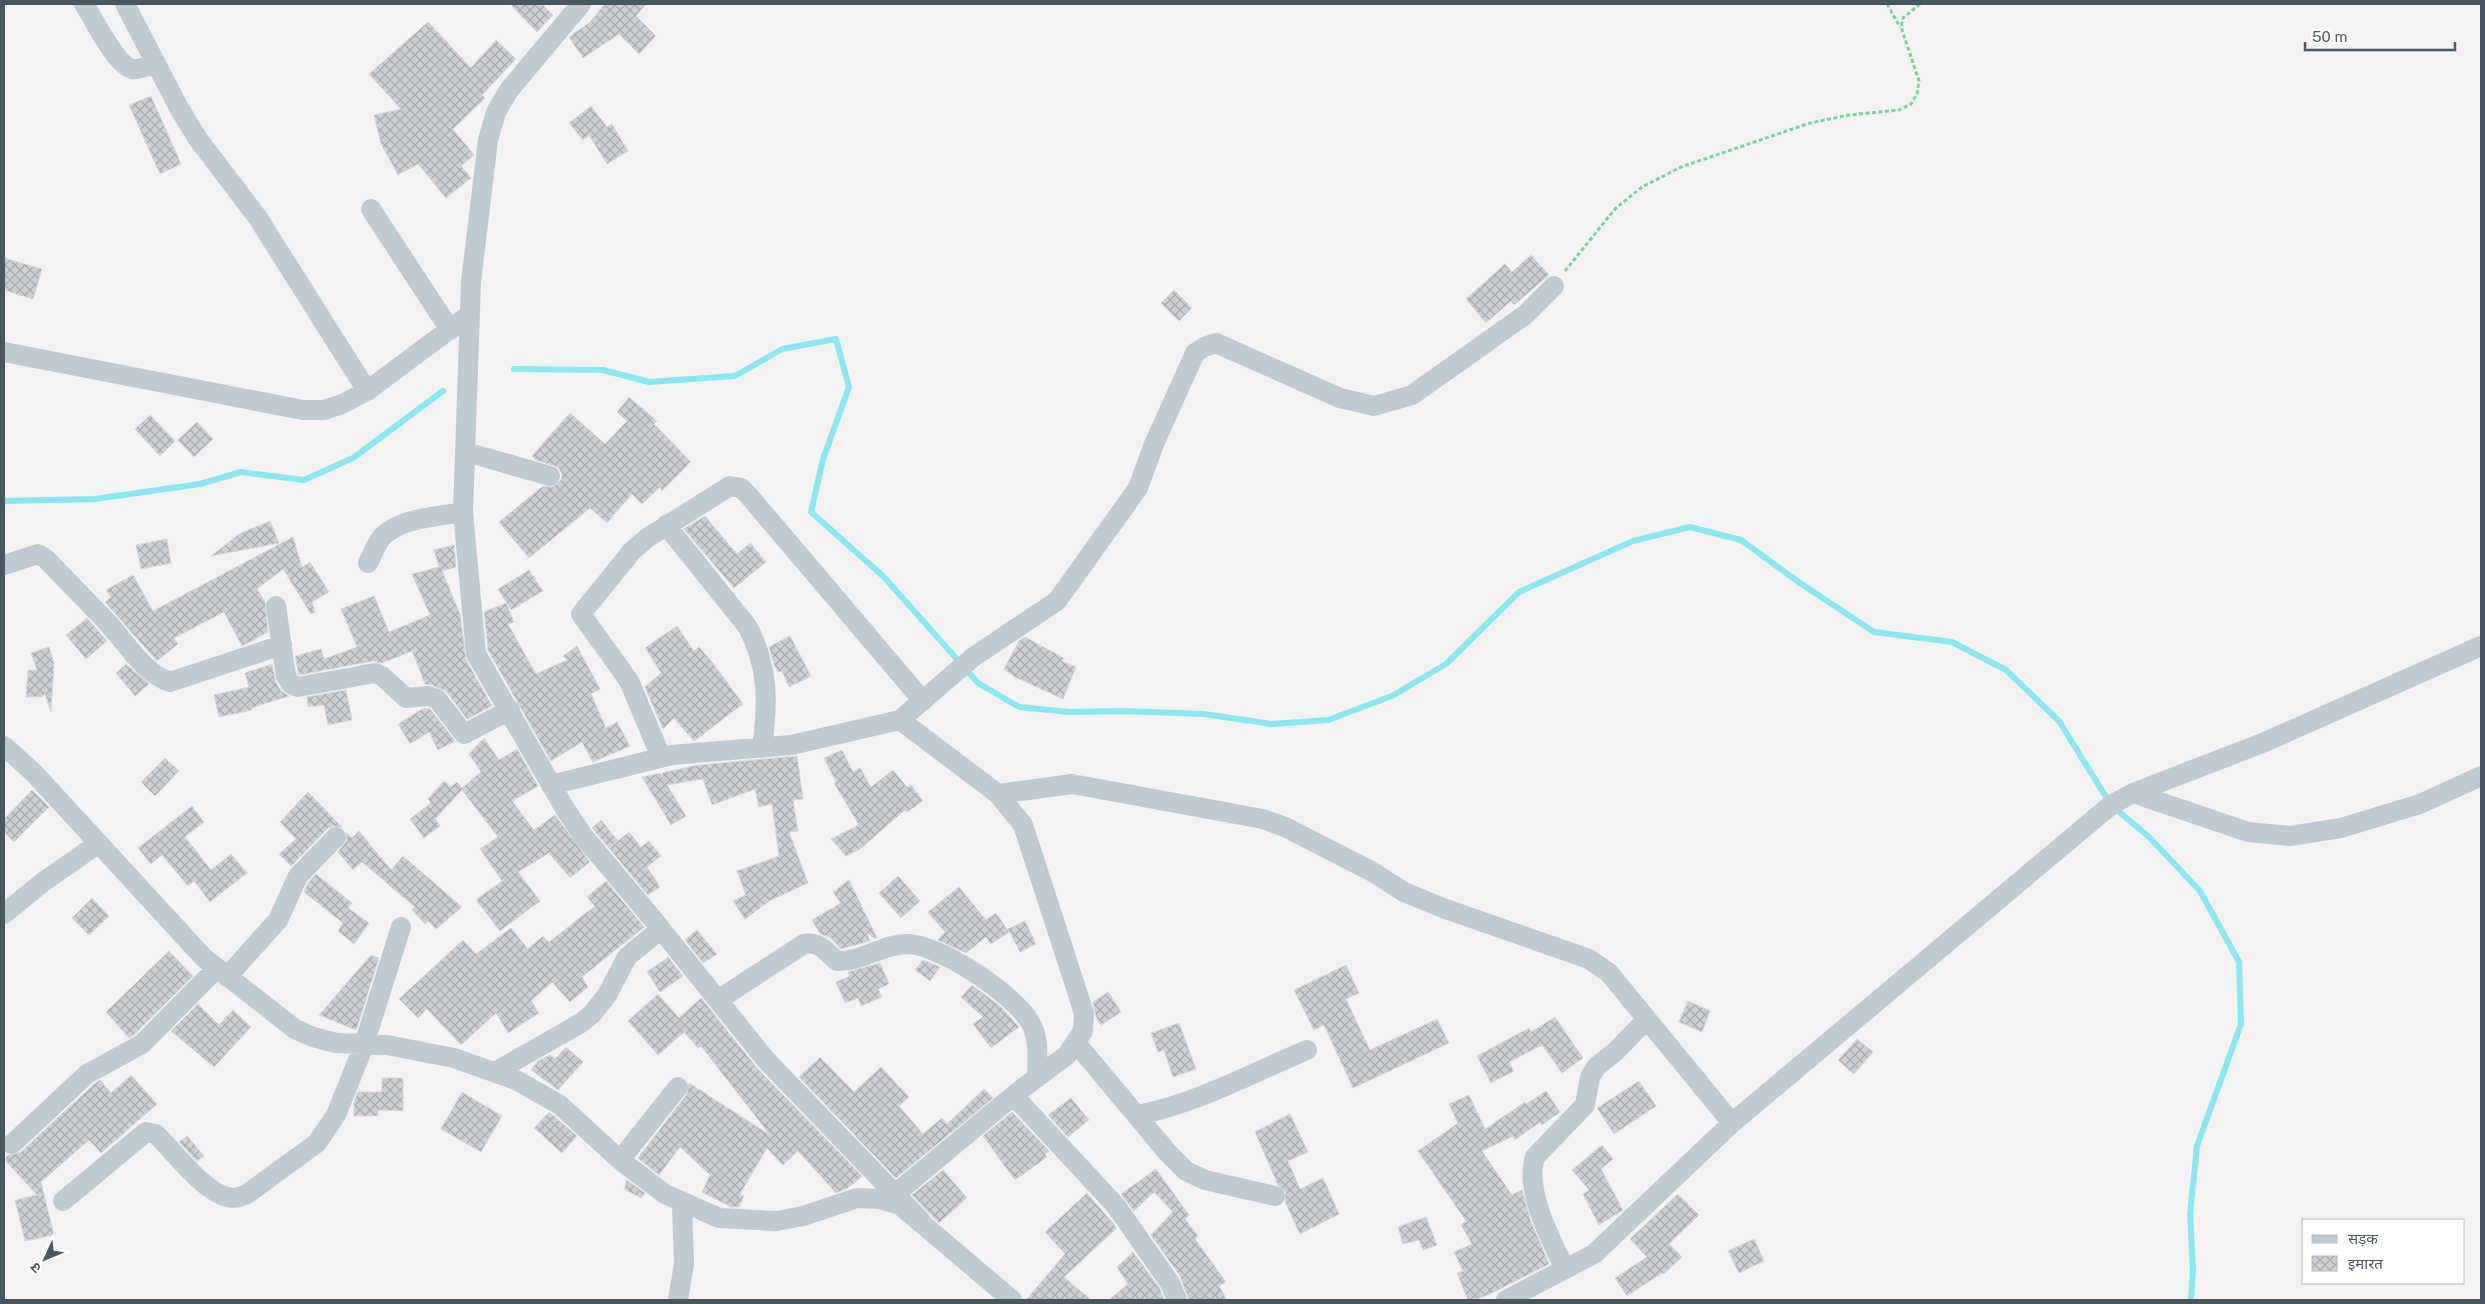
<svg xmlns="http://www.w3.org/2000/svg" width="2485" height="1304" viewBox="0 0 2485 1304" font-family="'Public Sans','Noto Sans Devanagari',sans-serif">
	<style>
		.lines { fill: none; stroke-linecap: round; stroke-linejoin: round }
		.stream { stroke: #89e8f3; stroke-width: 6 }
		.building { fill: url(#building-cross-hatch); stroke: #d6d9de }
		.path { stroke: #74d59b; stroke-width: 3; stroke-dasharray: 4 2.5; stroke-linecap: butt }
		.minor { stroke: #bfcbd2; stroke-width: 20 }
	</style>
	<defs>
		<pattern id="building-cross-hatch" width="8" height="8" patternUnits="userSpaceOnUse" patternTransform="scale(1.25)"><rect width="8" height="8" fill="#ccd0d5"/><path d="M0 0l8 8M0 8l8-8" fill="none" stroke="#a8acb0"/></pattern>
	</defs>
	<rect width="100%" height="100%" fill="#f4f2f2"/>
	<g class="lines">
		<path class="stream" d="M514,369l89,1 46,12 86,-6 47,-27 54,-10 13,48 -26,72 -12,53 73,65 94,106 41,24 50,5 53,-1 82,3 68,10 56,-4 64,-24 54,-32 73,-72 114,-51 57,-14 51,13 59,43 74,49 78,10 54,28 53,51 52,84 38,32 51,54 39,71 2,62 -44,122 -7,68 3,56 -2,30
			M4,501l91,-2 105,-15 41,-12 63,8 49,-22 90,-67"/>
	</g>
	<path class="building" d="M510,4h32l11,11 -16,17z
		M605,4h41l-10,12 20,20 -17,18 -20,-20 -36,24 -14,-21 21,-15z
		M428,22l43,46 25,-28 20,19 -34,36 3,3 -32,31 21,26 -13,11 10,12 -25,20 -28,-34 -20,11 -17,-31 -7,-29 27,-6 -32,-35z
		M151,96l30,68 -21,10 -31,-69z
		M591,106l16,21 5,-3 16,27 -21,13 -18,-29 -6,5 -14,-17z
		M1531,255l18,20 -35,30 -3,-4 -25,22 -20,-24 39,-35 7,8z
		M4,258l38,11 -9,30 -29,-9z
		M1174,290l18,18 -13,13 -18,-18z
		M629,397l28,24 -3,3 37,38 -29,29 -2,-4 -18,17 -10,-10 -25,29 -17,-15 -61,50 -30,-36 44,-36 10,1 8,-7 1,-6 -4,-7 -22,-7 -4,-4 38,-43 35,31 22,-23 -10,-9z
		M150,415l25,26 -15,15 -25,-27z
		M197,422l16,17 -19,18 -16,-17z
		M705,516l32,38 13,-11 16,19 -32,26 -50,-59z
		M270,521l9,22 -68,13 28,-22z
		M293,537l9,30 8,-5 19,30 -17,10 3,10 -4,2 -28,-45 -26,20 8,13 3,30 -26,14 -18,-34 -50,26 4,6 -21,17 -52,-59 6,-5 -5,-7 27,-15 20,36z
		M167,539l4,24 -30,6 -5,-24z
		M454,545l2,22 -14,4 18,43 6,46 26,46 -25,13 -21,-28 -14,-6 -7,-1 -13,-33 -30,12 -9,-2 -74,14 -4,-19 26,-7 3,10 33,-12 -16,-38 33,-13 15,36 41,-17 -18,-41 27,-7 -5,-17z
		M529,570l14,21 -32,19 -13,-21z
		M506,603l8,19 -6,2 28,50 31,-14 -4,-4 14,-10 23,43 -9,5 15,34 11,-6 13,24 -37,16 -11,-20 -31,19 -63,-111 -4,-38z
		M87,618l20,23 -21,18 -20,-24z
		M677,626l17,25 5,-4 13,15 31,42 -49,37 -20,-23 -11,11 -18,-42 16,-14 -16,-25z
		M790,636l21,40 -22,11 -7,-16 -4,1 -4,-7 -5,-18z
		M1025,637l39,21 -2,3 14,6 -13,32 -48,-22 -11,-8 15,-28z
		M49,647l5,15 -3,50 -6,-18 -3,3h-16l2,-27h9l-6,-17z
		M126,664l23,20 -14,12 -19,-23z
		M272,664l4,18 5,9 8,5 -38,12 1,2 -33,7 -5,-22 35,-8 -4,-14z
		M346,690l6,30 -24,5 -4,-20 -16,2 -1,-10z
		M424,708l6,1 25,32 -17,9 -9,-18 -19,12 -12,-20z
		M484,738l15,22 18,-11 21,37 -26,15 22,29 21,-15 35,47 -20,16 -21,-25 -31,19 22,29 -40,30 -24,-31 26,-19 -22,-32 18,-12 -36,-47 -27,29 5,7 -16,12 -14,-19 21,-16 -3,-4 16,-18 7,6 6,-5 5,6 19,-16 -12,-18z
		M842,750l11,22 7,-4 11,19 22,-17 14,17 4,-2 12,16 -16,11 -2,-2 -45,39 -14,7 -15,-17 28,-14 -25,-42 2,-1 -12,-24z
		M797,756l6,43 -10,1 5,31 -9,1 19,51 -37,17 -26,19 -12,-18 13,-6 -9,-24 42,-15 -7,-52 -13,3 -4,-18 -43,16 -9,-26 -36,6 19,31 -15,9 -29,-48 18,-4 3,5 -1,-5 36,-8z
		M165,758l14,13 -24,25 -14,-14z
		M32,790l17,17 -35,35 -10,-10v-13z
		M308,792l34,35 -9,-1 -5,2 -37,38 -12,-12 17,-15 -16,-17z
		M192,806l12,16 -19,15 26,33 20,-16 16,19 -37,29 -16,-21 -6,5 -26,-31 -11,9 -13,-16z
		M601,820l17,21 -9,7 -17,-20z
		M359,831l32,39 12,-14 59,51 -26,22 -8,-8 -3,3 -13,-14 3,-3 -53,-45 -9,8 -15,-18 9,-12 -1,-8 6,6z
		M629,832l12,15 8,-6 12,15 -14,11 13,20 -12,8 -39,-47z
		M316,874l36,29 -4,5 21,15 -15,21 -16,-13 5,-8 -39,-31 4,-9z
		M898,876l22,25 -19,17 -22,-25z
		M849,880l28,58 -2,1 -8,-6 3,8 -29,8 -11,-12 -10,-3 -8,-14 29,-17 -8,-11z
		M606,881l38,46 -62,50 6,10 -18,15 -18,-20 -21,19 8,12 -31,20 -12,-20 -35,32 -34,-36 -9,9 -19,-19 64,-59 13,14 35,-26 17,21 15,-13 6,6 46,-36 -8,-9z
		M959,887l27,33 10,-7 13,19 -18,12 -5,-7 -20,16 -28,-13 7,-8 -17,-20z
		M92,898l17,18 -20,19 -17,-17z
		M1025,921l11,23 -16,8 -12,-23z
		M697,930l20,24 -14,9 -18,-23z
		M169,951l24,25 -58,58 -6,4 -23,-26z
		M371,955l8,3 -23,72 -37,-15z
		M668,957l15,19 -23,16 -13,-20z
		M923,960l17,7 -10,14 -15,-11z
		M880,963l9,21 -11,5 4,8 -21,9 -3,-8 -13,5 -9,-21 14,-6 -2,-4z
		M1346,965l13,28 -13,6 24,51 67,-31 12,24 -96,45 -29,-63 -10,5 -20,-40z
		M972,985l29,22 18,20 -28,21 -18,-24 10,-7 -22,-20z
		M1108,992l13,20 -20,13 -5,-8 -3,-15z
		M658,994l21,24 22,-20 56,70 105,108 -14,12 -12,5 -38,-42 -15,14 -16,-17 -27,46 4,2 -5,11h-8l-29,-15 8,-17 -30,-28 -21,28 -21,-17 49,-64 2,-11 81,52 -69,-89 -3,2 -14,-16 -26,23 -30,-34z
		M1688,1001l22,10 -8,21 -23,-10z
		M198,1004l21,21 14,-15 18,17 -37,40 -43,-36z
		M1555,1017l28,41 -21,15 -19,-27h-3l-31,16 5,9 -23,12 -14,-27 52,-28 2,4z
		M1179,1023l17,46 -23,8 -9,-27 -6,2 -7,-19z
		M1857,1039l16,13 -19,22 -16,-14z
		M566,1047l17,15 -25,28 -27,-20 7,-9 12,-6 5,4z
		M820,1057l34,35 27,-25 28,30 -10,9 24,28 19,-16 5,6 37,-35 9,9 -97,80 -97,-101z
		M131,1075l26,29 -56,49 -12,-13 -48,42 13,53 -29,6 -10,-41 22,-5 -33,-36 5,-4 11,-2 74,-69 6,-4 11,13z
		M382,1078h21v33l-25,-1v6h-24v-14l4,-10h24z
		M1639,1081l17,25 -42,28 -17,-26z
		M1546,1091l14,21 -18,13 -2,-3 -25,18 -2,-4 -31,15 30,44 10,-5 8,29 19,45 -59,30 -15,6h-7l-11,-27 6,-2 -9,-19 18,-8 -11,-19 5,-4 -48,-70 40,-28 -9,-19 20,-9 16,34 40,-27 1,2z
		M462,1092l40,24 -21,36 -40,-23z
		M1071,1098l18,22 -21,17 -20,-22z
		M549,1112l28,24 -15,17 -28,-25z
		M1012,1112l37,39 -4,3 2,3 -32,23 -32,-44z
		M1290,1114l18,38 -20,9 12,28 23,-11 16,36 -39,20 -15,-32 1,-10 -8,-7 -23,-53z
		M187,1136l17,20 -7,5 -18,-19z
		M1602,1145l11,14 -12,10 22,41 -24,15 -16,-31 6,-4 -17,-20z
		M1156,1169l33,46 -4,4 13,17 -3,3 31,43 -7,4 8,14h-38l-9,-24 -29,-41 22,-23 -19,-20 -20,19 -13,-17z
		M943,1170l24,28 -28,25 -27,-28z
		M627,1180l18,13 -4,5 -17,-9z
		M1087,1193l30,35 -53,49 27,23h-65l39,-46 -20,-22z
		M1678,1194l21,21 -30,29 13,13 -18,17 -2,-1 -35,23 -12,-18 32,-21 -17,-18z
		M1426,1217l11,28 -14,5 -4,-10 -16,4 -5,-17z
		M1754,1239l10,22 -25,12 -11,-22z
		M1133,1252l27,37 4,11h-55l19,-16 -11,-17z"/>
	<g class="lines">
		<path class="path" d="M1887,4l13,23
			M1565,271l50,-62 27,-22 39,-20 129,-44 39,-8 50,-5 12,-6 6,-10 2,-13 -18,-54 2,-9 17,-14"/>
		<path class="minor" d="M84,4c9,14 33,63 49,65 7,1 17,-4 23,-6
			M125,4l54,104 19,31 60,79 109,173
			M581,4l-72,86 -13,22 -8,28 -17,142 -8,230 13,142 88,153 20,30 68,81 114,142 155,161
			M371,209l79,121
			M4,352l299,58h21l18,-6 25,-13 102,-76
			M466,452l84,24
			M666,525l81,101c22,40 21,78 15,122
			M368,563c4,-8 8,-18 13,-25 20,-21 56,-21 82,-26
			M4,565l34,-11 8,5c20,21 40,41 60,62 19,20 37,52 64,61l112,-37
			M276,606l10,70 5,8 7,3 77,-14 7,3 24,22 22,-2 9,3 27,35 46,-24
			M4,746l30,27 170,185 91,71 18,8 23,6 51,2 67,13 62,22 44,25 60,55 45,34 54,24 58,3 26,-5 54,-18 22,1 21,6 112,95
			M661,757l-32,-76 -48,-67 51,-63 15,-13 83,-52 11,2 8,8 174,205
			M551,785l121,-30 119,-10 109,-25 72,-62 85,-57 81,-113 16,-44 41,-91 9,-6 12,-4 124,55 34,8 38,-11 113,-80 29,-29
			M2133,793l115,39 42,4 51,-8 79,-24 61,-28
			M998,794l74,-10 191,35 22,8 86,44 33,21 39,16 146,51 20,14 123,150
			M4,914l39,-32 56,-39
			M227,977l51,-57 20,-44 38,-39
			M718,1000l86,-56c16,-3 22,8 33,17 25,1 45,-17 70,-17 32,0 107,50 123,78 10,16 7,38 7,56
			M1076,1043l92,110 18,18 19,9 70,16
			M495,1072l86,-49 11,-9 15,-19 20,-38 34,-28
			M1014,1096l102,110 54,77 7,17
			M1137,1115c59,-11 115,-42 170,-65
			M12,1144l75,-70 55,-30 74,-75
			M620,1160l58,-73
			M895,1194l124,-103 48,-36 16,-24 1,-18 -61,-188 -25,-31 -98,-74
			M63,1201l83,-69 10,2c17,17 49,59 72,63 7,2 12,0 19,-3l70,-51 19,-28 28,-70 37,-118
			M1565,1269c-14,-29 -41,-79 -30,-112l50,-52 5,-28 6,-10 20,-16 31,-32
			M678,1300l6,-36 -2,-60
			M1506,1300l88,-46 138,-131 379,-318 22,-12 132,-51 216,-96"/>
	</g>
	<rect width="2485" height="1304" fill="none" stroke="#485862" stroke-width="10"/>
	<rect x="2302" y="1219" width="162" height="65" fill="#ffffff" stroke="#b6bcc0"/>
	<rect x="2312" y="1235" width="25" height="8" fill="#bfcbd2" stroke="#b6bcc0"/>
	<text x="2348" y="1244" font-size="15" fill="#485862">सड़क</text>
	<rect x="2312" y="1256" width="25" height="15" fill="url(#building-cross-hatch)" stroke="#b6bcc0"/>
	<text x="2348" y="1269" font-size="15" fill="#485862">इमारत</text>
	<g transform="translate(45 1259) rotate(226)" stroke="#ffffff" stroke-width="4" paint-order="stroke">
	<path d="M0-4L9 19L0 12L-9 19Z" fill="#485862"/>
	<text y="-8" font-size="14" font-weight="bold" text-anchor="middle" fill="#485862">उ</text>
	</g>
	<path d="M2305 42v8h150v-8" fill="none" stroke="#485862" stroke-width="2.5"/>
	<text x="2312" y="42" font-size="15" fill="#485862" stroke="#ffffff" stroke-width="4" paint-order="stroke">50 m</text>
</svg>
